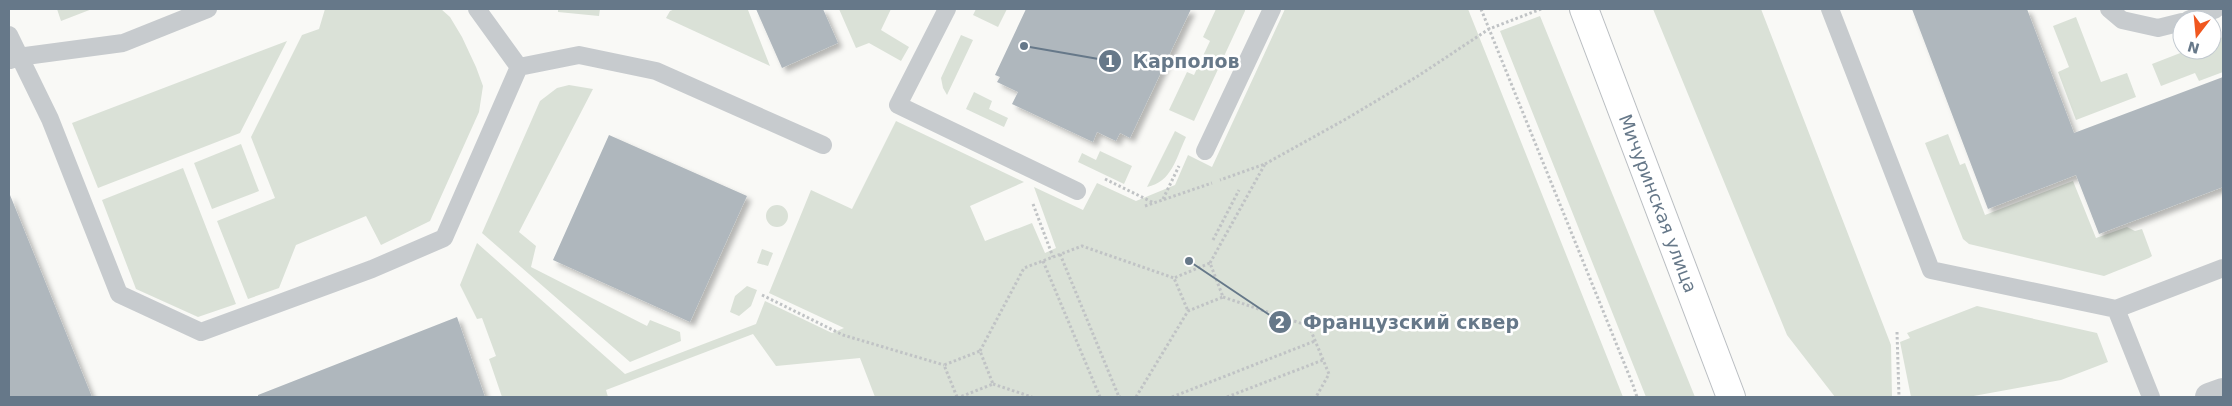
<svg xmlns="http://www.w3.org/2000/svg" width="2232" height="406" viewBox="0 0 2232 406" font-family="'DejaVu Sans',sans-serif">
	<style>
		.green { fill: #dae1d7 }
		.building { fill: #afb7bd; filter: url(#shadow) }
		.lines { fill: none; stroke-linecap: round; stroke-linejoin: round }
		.primary-casing { stroke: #babec2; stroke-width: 30 }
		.path { stroke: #c0c3c5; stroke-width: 3; stroke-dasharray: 2.5 2.5; stroke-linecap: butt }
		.lane { stroke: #c7cbce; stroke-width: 18 }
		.street { stroke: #c7cbce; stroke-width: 28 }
		.primary { stroke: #fff; stroke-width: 28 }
		.labels { text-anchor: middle; stroke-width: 5; stroke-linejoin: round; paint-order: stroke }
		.street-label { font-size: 18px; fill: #667889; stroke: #fff }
		.leader { fill: none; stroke: #667889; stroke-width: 2 }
		.callout-dot { fill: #667889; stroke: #fff; stroke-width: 2 }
		.mark-label { font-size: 15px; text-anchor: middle; font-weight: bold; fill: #fff }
		.callout-label { font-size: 19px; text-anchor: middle; font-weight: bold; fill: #667889; stroke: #fff; stroke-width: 5; stroke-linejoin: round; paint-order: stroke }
	</style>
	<defs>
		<filter id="shadow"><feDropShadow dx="4.5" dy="4.5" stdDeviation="2.5" flood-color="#0004"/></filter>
	</defs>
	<rect width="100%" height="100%" fill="#f9f9f6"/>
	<path class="green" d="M57,9h35l-31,12z
		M325,9h116l9,8 12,20 14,30 7,19 -4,26 -49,109 -49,24 -15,-29 -70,29 -17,43 -31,11 -31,-78 58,-23 -24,-61 51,-102 17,-6z
		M558,9h42l-1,7 -41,-4z
		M675,9h75l-2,1 22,56 -104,-48 4,-7z
		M839,9h52l-10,21 28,17 -8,14 -32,-18 -13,5z
		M976,9h31l-9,18 -25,-12z
		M1216,9h29v2l-51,110 -25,-11 18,-38 7,3 16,-34 -7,-4z
		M1285,9h183l155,388h-748l-15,-39 -84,8 -23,-32 -147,56 2,7h-106l-13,-38 7,-3 -14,-38 -5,1 -17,-34 17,-42 148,131 131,-50 9,-23 67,32 12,-5 -75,-35 42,-103 41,19 44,-88 128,61 -54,24 15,35 47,-18 13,30 11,-5 -22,-61 49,23 14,-27 39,18 39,-16 13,-30 24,12z
		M1653,9h108l130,336 1,52h-57l-48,-62z
		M1540,16l155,381h-49l-146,-366z
		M2076,17l25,65 26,-9 9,24 -60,23 -18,-48 11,-5 -16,-41z
		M961,35l12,5 -26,55 -4,-7 -2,-10z
		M2223,37v35l-24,9 -4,-8 -34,13 -9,-22 36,-14h24v-9z
		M287,41l-47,92 -142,55 -26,-65z
		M569,85l24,4 -74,143 17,14 -5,21 116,59 3,-6 30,12 1,9 -51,21 -148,-129 58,-132 17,-13z
		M974,92l18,9 -3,8 19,9 -4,9 -38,-18z
		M1175,131l11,6c-10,21 -14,45 -39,50z
		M1948,134l12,31 5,-2 20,52 88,-34 23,57 31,-11 8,4 7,-2 10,27 -3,2 -45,18 -135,-32 -6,-5 -38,-96z
		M241,144l18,47 -47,18 -18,-46z
		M1100,151l32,15 -8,18 -46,-22 4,-9 14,7z
		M183,168l53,136 -38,13 -62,-28 -34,-89z
		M766 216a11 11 0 1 1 22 0a11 11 0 1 1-22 0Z
		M762,249l11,4 -5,13 -11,-3z
		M747,286l10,4 -6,16 -12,10 -9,-4 5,-16z
		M1977,306l120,27 11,29 -47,18 -93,17h-57l-11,-55 10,-4 -3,-5z"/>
	<path class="building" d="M756,9h67l15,34 -56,25z
		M1026,9h165l-61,129 -10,-5 -4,8 -19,-9 -4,10 -81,-38 6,-12 -21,-10 3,-5 -5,-2z
		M1912,9h115l47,124 149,-56v110l-124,47 -23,-59 -88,34z
		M609,135l138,61 -57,126 -137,-62z
		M9,195h1l82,202h-83z
		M457,317l28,80h-227v-2z"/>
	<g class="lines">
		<defs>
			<g id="primary">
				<path id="s1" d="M1584,9l147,388"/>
			</g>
		</defs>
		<use href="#primary" class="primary-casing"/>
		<path class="path" d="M1481,9l152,376 4,12
			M1265,164l81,-45 72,-43 71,-47 52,-20
			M1105,179l49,24
			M1163,199l16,-33
			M1033,204l20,53
			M1145,206l67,-23
			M1213,240l26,-50
			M1060,254l59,143h2
			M1043,261l57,136
			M1210,263l55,-99 -45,16
			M762,295l81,40 101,30
			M1223,297l86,29 20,48 -13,23
			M1897,332l2,65
			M980,351l44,-83 58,-22 92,32
			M993,384l39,13
			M957,397l-13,-32 36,-14 13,33 -33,13
			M1136,397l52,-86 35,-14 -13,-34 -36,15 14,33
			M1172,397l143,-56
			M1227,397l96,-37"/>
		<path class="lane" d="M947,9l-49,96 179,86
			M1830,9l101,261 185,39 107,-41
			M2109,9l13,11 36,8 24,-6
			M2188,20l28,-11
			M9,35l41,84 69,175 82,38 171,-63 72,-31 75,-171 -42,-58
			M10,60l8,-3 105,-14 85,-34
			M519,67l60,-12 77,16 167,74
			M1205,151l67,-142
			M2116,309l35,88"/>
		<path class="street" d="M2209,397l14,-5"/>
		<use href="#primary" class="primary"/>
	</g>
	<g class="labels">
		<g class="street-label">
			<text dy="6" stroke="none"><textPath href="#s1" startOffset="208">Мичуринская улица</textPath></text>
		</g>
	</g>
	<path class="leader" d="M1024 46L1110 61M1189 261L1280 322"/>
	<g class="callout-dot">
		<circle cx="1024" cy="46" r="5"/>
		<circle cx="1189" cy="261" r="5"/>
		<circle cx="1110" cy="61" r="12"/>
		<circle cx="1280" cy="322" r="12"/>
	</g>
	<g class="mark-label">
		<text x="1110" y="67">1</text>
		<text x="1280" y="328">2</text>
	</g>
	<g class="callout-label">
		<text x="1186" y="68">Карполов</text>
		<text x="1411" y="329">Французский сквер</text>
	</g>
	<rect width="2232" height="406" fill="none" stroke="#667889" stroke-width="20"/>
	<g transform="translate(2197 35) rotate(196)"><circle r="24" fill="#ffffff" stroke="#c2c9d0"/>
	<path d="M0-4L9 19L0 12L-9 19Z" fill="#f0571f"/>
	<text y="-8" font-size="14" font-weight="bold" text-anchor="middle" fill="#667889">N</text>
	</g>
</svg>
